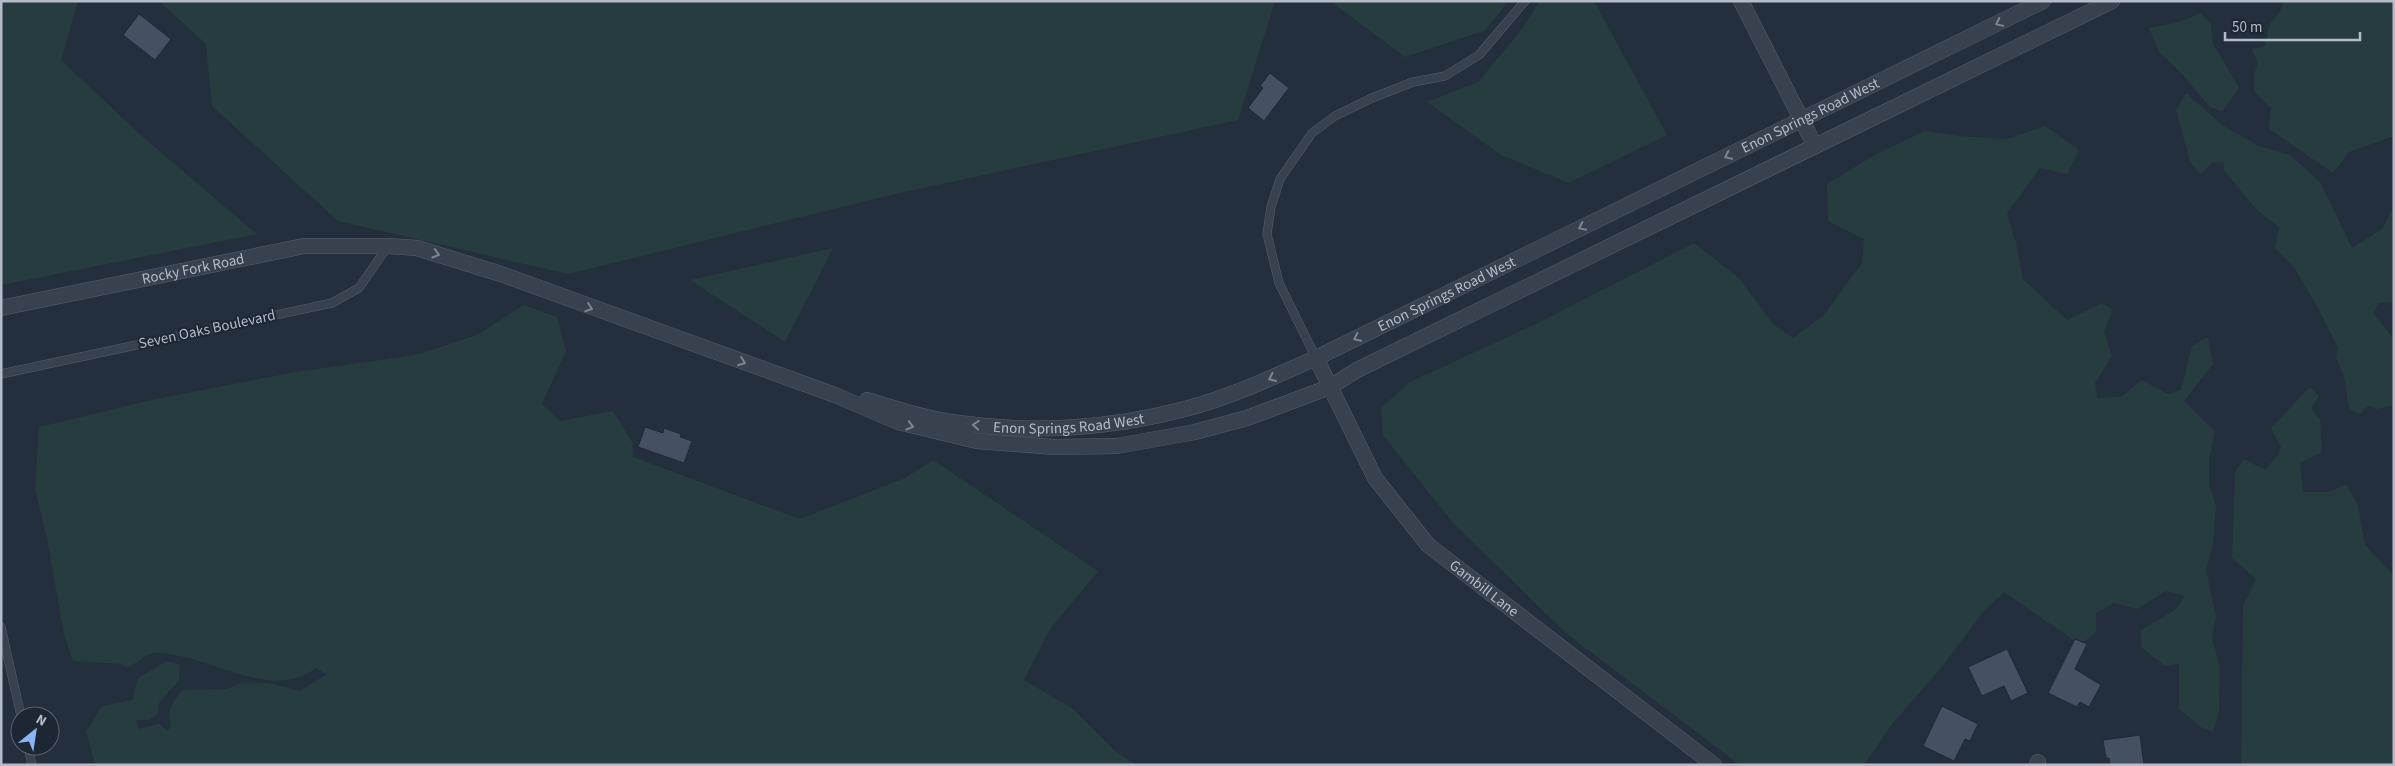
<svg xmlns="http://www.w3.org/2000/svg" width="2395" height="766" viewBox="0 0 2395 766" font-family="'Source Sans 3',sans-serif">
	<style>
		.green { fill: #263c3f }
		.building { fill: #455162; stroke: #1f2835 }
		.lines { fill: none; stroke-linecap: round; stroke-linejoin: round }
		.service-casing { stroke: #565f6c; stroke-width: 9 }
		.minor-casing { stroke: #565f6c; stroke-width: 16 }
		.service { stroke: #38414e; stroke-width: 8 }
		.minor { stroke: #38414e; stroke-width: 15 }
		.oneway { stroke: #7c8592 }
		.labels { text-anchor: middle; stroke-width: 4; stroke-linejoin: round; paint-order: stroke }
		.street-label { font-size: 15px; fill: #b4bcc9; stroke: #1d2633 }
	</style>
	<rect width="100%" height="100%" fill="#242f3e"/>
	<path class="green" d="M1,1h77l-17,59 84,79 112,95 -256,51z
		M159,1h1116l-37,119 -347,75 -323,79 -230,-53 -126,-115 -6,-62z
		M1330,1h178l-22,29 -81,27z
		M1540,1h54l73,134 -98,48 -68,-28 -74,-53 51,-20 41,-49z
		M2283,1h111v135l-45,16 -16,21 -64,-44 2,-21 -17,-17v-17l4,-11 -6,-14 12,-2c4,-7 2,-13 5,-20 3,-9 14,-15 14,-26z
		M2201,13l10,11 2,19 26,45 -17,24 -12,-5 -29,-34 -22,-21 -10,-24 30,-6z
		M2186,93l36,32 37,21 31,9 30,27 32,66 30,-19 12,-24v97l-15,1 -6,10 21,26v66l-17,4 -9,-3 -8,8 -11,-5 -5,-33 -8,-18 2,-10 -20,-40 -24,-41 -19,-19 4,-21 -22,-17 -33,-40v-8l-12,1 -12,11 -10,-12 -14,-52z
		M2045,126l34,24 -12,24 -27,-6 -33,45 9,30 7,36 44,41 35,-17 11,7 -9,21 8,25 -17,27 2,15 24,-1 21,-17 26,14 13,-4 11,-44 16,-9 5,27 -29,37 31,30 -6,28v26l7,21 -3,38 -7,26 10,47 -4,20 8,31 -1,43 -6,21 -11,-4 -23,-19v-45l-14,2 -23,-18 -2,-17 36,-22 9,-13 -19,-5 -29,18 -23,-6 -18,10v19l-11,9h-10l-71,-49 -21,20 -42,56 -49,56 -28,41h-124l-173,-131 -114,-111 -70,-88 -2,-27 29,-26 126,-58 158,-81 45,35 34,46 20,14 30,-22 39,-53 2,-24 -36,-18 -1,-37 49,-30 49,-23 35,5 47,3z
		M833,248l-48,94 -95,-62z
		M524,305l33,12 9,34 -24,53 18,17 53,-10 19,31 1,15 167,62 105,-41 28,-18 165,111 -48,58 -26,51 49,29 42,42 22,14h-1042l-9,-34 16,-25 30,-6 6,-22 29,-17 13,4 -1,15 -20,23 -1,11 -10,6h-12l3,9 20,-5 9,7 3,-5c-5,-16 1,-24 12,-36l44,-1 16,-7 26,1 31,8 27,-17 -11,-6c-44,32 -97,-7 -143,-13 -5,-1 -13,-3 -19,-2 -8,1 -19,11 -26,15l-7,-4 -48,-3 -9,-27 -17,-96 -12,-49 4,-62 117,-28 140,-27 120,-17 61,-20z
		M2310,387l9,9 -8,12 9,12 2,32 -22,11 3,29h25l18,-8 12,21 7,40 29,31v189l-153,-1 2,-158 13,-27 -24,-21 3,-86 9,-13 21,11 13,-15 3,-8 -10,-19z"/>
	<path class="building" d="M139,14l32,25 -16,21 -32,-25z
		M1270,73l19,15 -25,33 -16,-13 15,-20 -3,-2z
		M645,427l18,6 1,-5 17,6 -1,3 12,4 -8,22 -46,-16z
		M2075,639l12,5 -12,25 26,16 -12,22 -9,-5 -3,5 -29,-14z
		M2007,649l21,44 -17,8 -7,-15 -22,10 -14,-29z
		M1942,706l36,18 -8,17 -5,-2 -11,22 -31,-15z
		M2140,735l4,30h-34l-1,-7h-3l-3,-18z"/>
	<g class="lines">
		<defs>
			<path id="service" d="M1316,358l-37,-75 -12,-49 4,-27 9,-28 32,-46 23,-17 37,-18 41,-16 32,-6 34,-21 46,-54
				M1,374l331,-71 27,-15 29,-42
				M1,627l20,89
				M28,746l4,19"/>
			<g id="minor">
				<path d="M1741,1l74,145"/>
				<path id="s1" d="M1,308l303,-62h84l29,2 84,26 334,121 63,27 79,19 77,6 63,-1 78,-14 52,-14 83,-31 27,-17 755,-369"/>
				<path id="s2" d="M1316,358l59,120 53,67 286,220"/>
				<path id="s3" d="M867,400c30,9 61,19 92,23 75,11 154,5 226,-14 46,-12 88,-32 131,-51l727,-357"/>
				<path d="M2037,765l1,-3"/>
			</g>
		</defs>
		<use href="#service" class="service-casing"/>
		<use href="#minor" class="minor-casing"/>
		<use href="#service" class="service"/>
		<use href="#minor" class="minor"/>
	</g>
	<defs><path id="oneway-chevron" d="M-2-3.5L2.5 0L-2 3.5" fill="none" stroke-width="1.6" stroke-linecap="round" stroke-linejoin="round" transform="scale(1.25)"/></defs>
	<g class="oneway">
		<use href="#oneway-chevron" transform="translate(1999 23) rotate(154)"/>
		<use href="#oneway-chevron" transform="translate(1728 156) rotate(154)"/>
		<use href="#oneway-chevron" transform="translate(1582 227) rotate(154)"/>
		<use href="#oneway-chevron" transform="translate(436 254) rotate(16)"/>
		<use href="#oneway-chevron" transform="translate(589 308) rotate(20)"/>
		<use href="#oneway-chevron" transform="translate(1357 338) rotate(154)"/>
		<use href="#oneway-chevron" transform="translate(742 362) rotate(20)"/>
		<use href="#oneway-chevron" transform="translate(1272 378) rotate(156)"/>
		<use href="#oneway-chevron" transform="translate(976 425) rotate(-175)"/>
		<use href="#oneway-chevron" transform="translate(910 426) rotate(16)"/>
	</g>
	<g class="labels">
		<g class="street-label">
			<text dy="5" stroke="none"><textPath href="#s3" startOffset="1014">Enon Springs Road West</textPath></text>
			<text dy="5" stroke="none"><textPath href="#s1" startOffset="196">Rocky Fork Road</textPath></text>
			<text dy="5" stroke="none"><textPath href="#s3" startOffset="609">Enon Springs Road West</textPath></text>
			<text transform="translate(207 329) rotate(-12)" y="5">Seven Oaks Boulevard</text>
			<text dy="5" stroke="none"><textPath href="#s3" startOffset="205">Enon Springs Road West</textPath></text>
			<text dy="5" stroke="none"><textPath href="#s2" startOffset="290">Gambill Lane</textPath></text>
		</g>
	</g>
	<rect width="2395" height="766" fill="none" stroke="#b4bcc9" stroke-width="5"/>
	<g transform="translate(35 731) rotate(30)"><circle r="24" fill="#1d2633" stroke="#59626f"/>
	<path d="M0-4L9 19L0 12L-9 19Z" fill="#8ab4f8"/>
	<text y="-8" font-size="14" font-weight="bold" text-anchor="middle" fill="#b4bcc9">N</text>
	</g>
	<path d="M2225 32v8h135v-8" fill="none" stroke="#b4bcc9" stroke-width="2.5"/>
	<text x="2232" y="32" font-size="15" fill="#b4bcc9" stroke="#1d2633" stroke-width="4" paint-order="stroke">50 m</text>
</svg>
